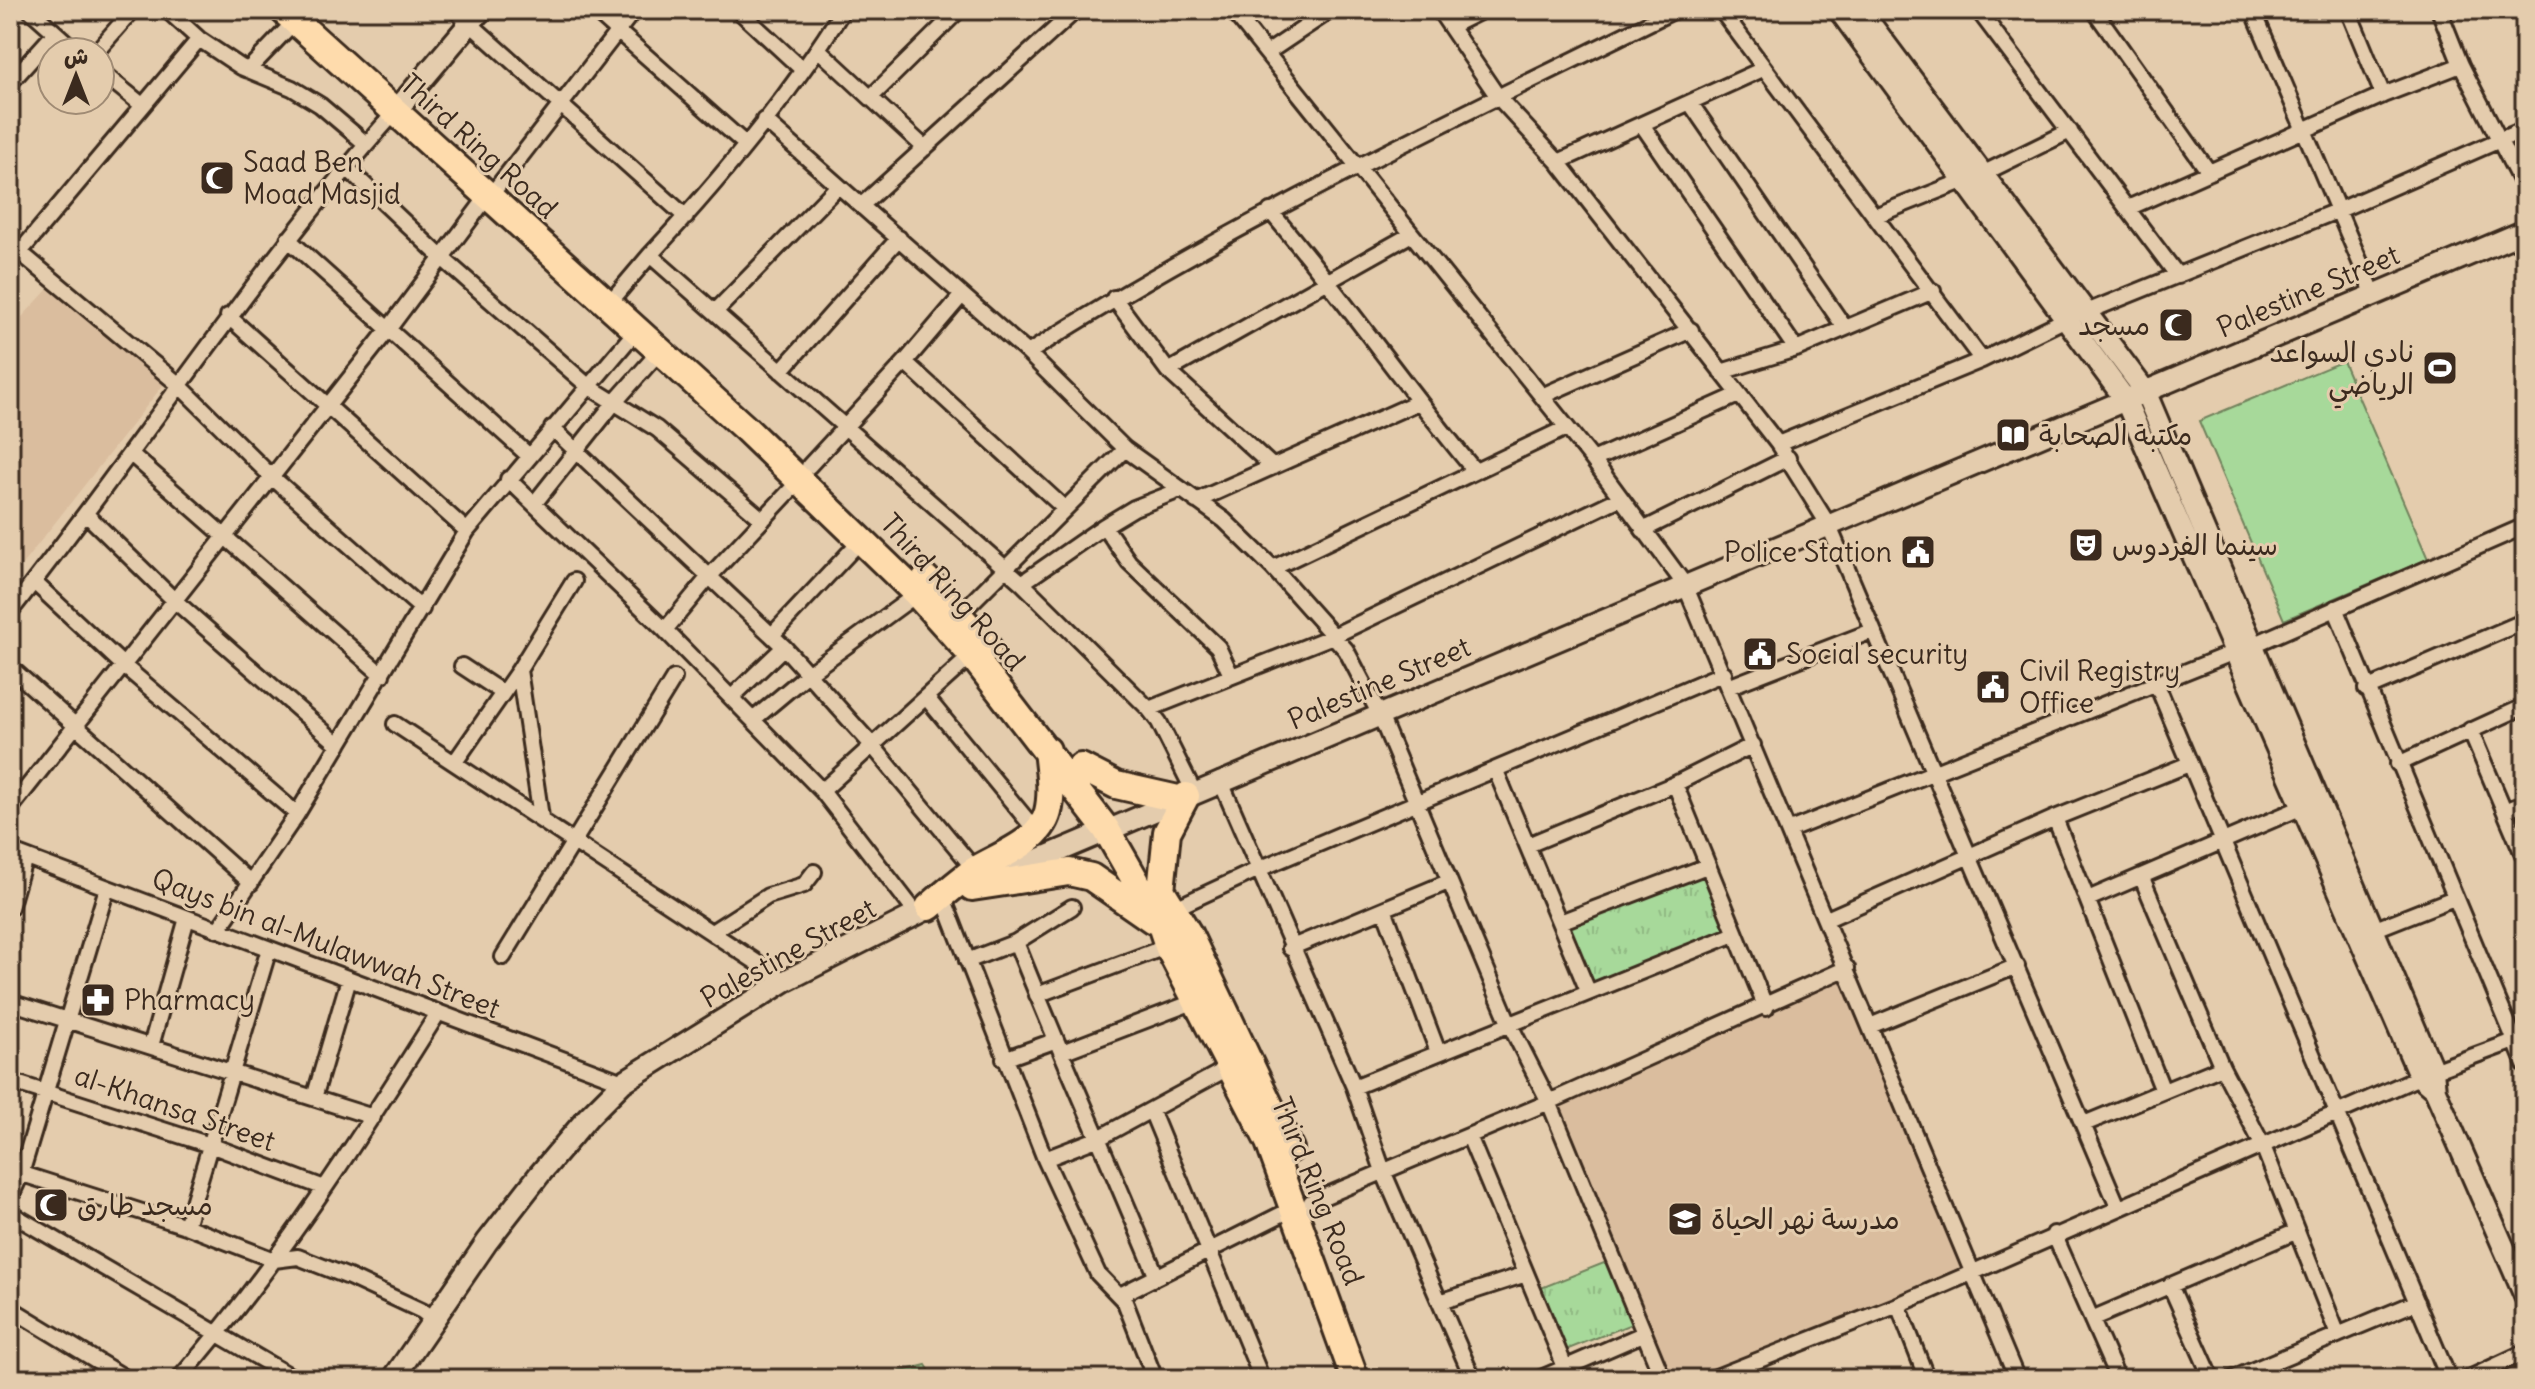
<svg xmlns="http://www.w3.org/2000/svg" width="2535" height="1389" viewBox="0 0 2535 1389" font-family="Delius,'Playpen Sans Arabic',sans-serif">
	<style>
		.built { fill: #dabd9e }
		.grass { fill: url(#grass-tufts); stroke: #71825c; stroke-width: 2 }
		.cemetery { fill: url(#cemetery-stones); stroke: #71825c; stroke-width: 2 }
		.park { fill: #a7d99a; stroke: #71825c; stroke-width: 2 }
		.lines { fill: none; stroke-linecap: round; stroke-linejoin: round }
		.street-casing { stroke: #3b2a1e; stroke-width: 20 }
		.secondary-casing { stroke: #3b2a1e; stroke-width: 26 }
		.highway-casing { stroke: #3b2a1e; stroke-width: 32 }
		.street { stroke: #e4ccad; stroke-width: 14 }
		.secondary { stroke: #e4ccad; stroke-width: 20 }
		.highway { stroke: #fedbac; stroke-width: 26 }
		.labels { text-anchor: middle; stroke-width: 6; stroke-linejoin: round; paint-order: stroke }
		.street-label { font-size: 28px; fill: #3b2a1e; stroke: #e4ccad }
		.poi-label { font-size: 28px; fill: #3b2a1e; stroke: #e4ccad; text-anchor: start }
	</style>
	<defs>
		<pattern id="grass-tufts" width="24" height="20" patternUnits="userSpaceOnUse" patternTransform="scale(2)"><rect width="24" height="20" fill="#a7d99a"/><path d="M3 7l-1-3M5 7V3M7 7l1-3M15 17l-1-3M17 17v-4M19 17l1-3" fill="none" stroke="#91ba84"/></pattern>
		<pattern id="cemetery-stones" width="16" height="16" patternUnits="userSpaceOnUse" patternTransform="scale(2)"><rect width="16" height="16" fill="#a7d99a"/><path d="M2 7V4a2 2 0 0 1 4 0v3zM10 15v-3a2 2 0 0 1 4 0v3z" fill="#91ba84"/></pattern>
	</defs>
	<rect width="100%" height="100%" fill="#e4ccad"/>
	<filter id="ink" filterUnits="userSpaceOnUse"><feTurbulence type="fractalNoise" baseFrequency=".0125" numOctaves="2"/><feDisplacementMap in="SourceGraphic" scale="16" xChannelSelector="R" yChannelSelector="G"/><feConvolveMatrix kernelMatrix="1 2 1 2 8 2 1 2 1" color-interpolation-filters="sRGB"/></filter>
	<g filter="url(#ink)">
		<path class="built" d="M48,289l119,91 -157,200v-250z
			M1846,975l123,295 -263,109h-41l-113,-275z"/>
		<path class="grass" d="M1707,867l28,67 -147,56 -28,-68z
			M1609,1261l25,62 -68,27 -25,-62z"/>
		<path class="cemetery" d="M926,1365l9,14h-53l4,-4z"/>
		<path class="park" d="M2343,361l85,198 -144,61 -85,-199z"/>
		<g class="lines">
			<defs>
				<path id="street" d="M30,10l47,42
					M167,10l32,29 42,28 51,21 28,17 46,39
					M455,10l231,207
					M594,10l150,133
					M738,10l65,60
					M843,10c-52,84 -125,172 -193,245l372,328 127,126 10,13 35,70
					M1232,10l361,450 92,125 332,794
					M1439,10l59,87 60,65 220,282 50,80 290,683
					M1721,10l261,350
					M1978,10l200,266
					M2094,10l115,162
					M2253,10l121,285
					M2348,10l35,85
					M2439,10l22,55 64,125
					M1451,26l32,-16
					M819,50l106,98
					M96,52l37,-42
					M1267,53l64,-43
					M248,70l47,-49
					M100,71l42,34
					M10,83l45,-50
					M872,96l87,-86
					M1691,104l154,224
					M764,120l264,233 97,96 99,71 49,48 73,82 33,63 130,310 40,79 114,277
					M1643,126l153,223
					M1558,162l205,-93
					M346,167l95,90 147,129 69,43 106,91
					M1980,175l90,-44
					M498,186l136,-176
					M863,204l213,-194
					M2128,208l255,-113 78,-30
					M1270,211c72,84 134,175 205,260
					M1877,215l88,-35
					M288,239l240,216
					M10,244l168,140 94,93 150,132
					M20,252l179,-213
					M617,294l33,-39
					M1114,298l54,73 105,96
					M715,312l122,-125
					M2084,313l255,-103 186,-81
					M228,316l239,215
					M1028,353c206,-132 428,-235 647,-343
					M905,362l57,-67
					M781,371l118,-133
					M1168,371l242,-136
					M1721,372l75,-23 137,-58
					M1542,396l149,-66
					M552,428l232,219 88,98 103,125
					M1778,444l204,-84 86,-42
					M131,454l251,221
					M1593,460l145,-65
					M809,466l96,-104 160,147
					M508,479l157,151 157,161 94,122
					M1196,501l222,-99
					M534,504l80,-101 45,-51
					M88,516l86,84 165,145
					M1104,526l30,-18 46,-18
					M1643,530l145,-72
					M1273,568l293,-140
					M34,582l90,84 173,148
					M1022,583l82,-57 25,36 89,85 13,28
					M2335,608l190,457
					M10,612c131,-165 244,-342 385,-500
					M960,614l165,-165
					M665,630l43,-52 92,-98
					M772,635l91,-97
					M2253,645l272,-119
					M462,666l41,27
					M10,667l241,216
					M519,670l22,147
					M2157,685l292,694
					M1728,687l144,-56
					M2366,689l159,-68
					M732,697l52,-50
					M926,697l110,134
					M1149,709l184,-73 287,-138
					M754,719l55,-46 108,-79
					M395,724l390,257
					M2470,730l55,129
					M455,762l64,-92 55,-89
					M2398,764l127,-58
					M1496,771l92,220
					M1220,780l134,307 29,84 90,208
					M1675,784l91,224
					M822,791l150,-136
					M10,809l377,-478 100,-134
					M2505,811l20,-8
					M2055,818l108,273
					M1790,830l447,-179
					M1528,845l147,-61 78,-39
					M10,851l613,231
					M2142,878l80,189 41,79 75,189
					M2088,899l217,-93
					M944,900l101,259 53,115 27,28 30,77
					M10,908l15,-51
					M1173,909l86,-40 465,-196
					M1384,909l54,143
					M1827,919l228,-101 134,-54
					M1560,922l147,-56
					M218,930l79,-116 170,-283 168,-199
					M2373,930l81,-32
					M712,932l56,-36 36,-11 10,-13
					M1016,942l56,-35
					M1290,948l158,-66
					M503,957l171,-279
					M967,961l49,-19c44,112 94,221 140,333
					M1037,995l131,-49
					M10,1002l363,115
					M1870,1026l147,-60
					M151,1046l36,-128
					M1062,1052l134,-51
					M1004,1059l50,-18
					M10,1081l200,64 112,42
					M1354,1087l381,-153
					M314,1098l35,-119
					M1151,1110l111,269
					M2084,1124l138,-57
					M1469,1136l101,243
					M1045,1159l54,-21 131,-71
					M10,1170l176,56 88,34 24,-3 51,20 73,34 13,10
					M10,1198l11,-24 86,-286
					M1311,1202l238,-100 298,-134
					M10,1213l285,166
					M186,1226l83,-277
					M2054,1234l64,145
					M2170,1285l42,94
					M1120,1295l174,-87
					M1440,1302l86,-28
					M1898,1305l29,74
					M10,1308l117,71
					M2094,1318l201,-86
					M179,1379c98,-112 180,-240 259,-366
					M1539,1379l104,-45
					M1711,1379l187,-74 535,-234 92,-34
					M2232,1379l185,-77
					M2467,1379l58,-27"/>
				<path id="secondary" d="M1839,10l286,389 295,678 15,13
					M1860,10l285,381 288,680 2,19 90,206
					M395,112l86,-102
					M1000,876l1525,-645
					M393,1379l94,-137 52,-67 49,-58 35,-35 162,-101 156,-79"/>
				<path id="highway" d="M283,10l463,419 171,165 55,61 134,174 55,96 7,21 101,196 86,237
					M926,579l62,69
					M1081,767l35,18 62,14
					M972,887l97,-15 22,5 62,43
					M1160,888l29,47 101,214
					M1161,891l6,-59 19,-36
					M929,907c14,-12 28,-24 43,-35 25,-16 68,-29 76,-60 5,-20 1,-43 -1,-62"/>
			</defs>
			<use href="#street" class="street-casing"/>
			<use href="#secondary" class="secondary-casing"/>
			<use href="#highway" class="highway-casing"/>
			<use href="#street" class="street"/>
			<use href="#secondary" class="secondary"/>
			<use href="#highway" class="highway"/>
		</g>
	</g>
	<defs>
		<symbol id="mosque-square" viewBox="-11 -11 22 22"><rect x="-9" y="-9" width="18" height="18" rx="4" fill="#3b2a1e" stroke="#e4ccad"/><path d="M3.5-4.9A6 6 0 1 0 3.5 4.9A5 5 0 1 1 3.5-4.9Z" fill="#fff"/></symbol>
		<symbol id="stadium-square" viewBox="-11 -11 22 22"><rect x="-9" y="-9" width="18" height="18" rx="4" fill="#3b2a1e" stroke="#e4ccad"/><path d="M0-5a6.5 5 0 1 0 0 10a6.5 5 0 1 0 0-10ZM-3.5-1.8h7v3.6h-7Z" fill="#fff"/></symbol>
		<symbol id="library-square" viewBox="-11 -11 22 22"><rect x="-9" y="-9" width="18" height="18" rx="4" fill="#3b2a1e" stroke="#e4ccad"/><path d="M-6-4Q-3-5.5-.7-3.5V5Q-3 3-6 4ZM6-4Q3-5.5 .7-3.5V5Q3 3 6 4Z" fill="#fff"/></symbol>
		<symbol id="theatre-square" viewBox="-11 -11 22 22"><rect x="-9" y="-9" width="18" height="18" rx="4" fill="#3b2a1e" stroke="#e4ccad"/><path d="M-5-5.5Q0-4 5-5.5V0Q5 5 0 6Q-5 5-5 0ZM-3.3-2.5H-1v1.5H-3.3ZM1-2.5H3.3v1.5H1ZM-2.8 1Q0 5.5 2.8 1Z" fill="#fff"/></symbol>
		<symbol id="civic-square" viewBox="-11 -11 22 22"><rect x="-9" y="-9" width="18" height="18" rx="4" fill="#3b2a1e" stroke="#e4ccad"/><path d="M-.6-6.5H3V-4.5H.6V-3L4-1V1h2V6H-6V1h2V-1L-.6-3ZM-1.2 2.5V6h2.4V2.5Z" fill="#fff"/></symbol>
		<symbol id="pharmacy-square" viewBox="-11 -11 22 22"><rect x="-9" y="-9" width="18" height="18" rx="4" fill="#3b2a1e" stroke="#e4ccad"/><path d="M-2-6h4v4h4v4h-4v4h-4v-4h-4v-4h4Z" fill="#fff"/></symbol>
		<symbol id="school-square" viewBox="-11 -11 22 22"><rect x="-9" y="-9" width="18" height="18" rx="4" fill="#3b2a1e" stroke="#e4ccad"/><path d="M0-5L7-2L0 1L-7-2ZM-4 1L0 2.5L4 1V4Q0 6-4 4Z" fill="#fff"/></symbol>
	</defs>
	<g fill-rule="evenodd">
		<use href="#mosque-square" x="197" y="158" width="40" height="40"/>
		<use href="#mosque-square" x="2156" y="305" width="40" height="40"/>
		<use href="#stadium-square" x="2420" y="348" width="40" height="40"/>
		<use href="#library-square" x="1993" y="415" width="40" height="40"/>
		<use href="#theatre-square" x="2066" y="525" width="40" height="40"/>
		<use href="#civic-square" x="1898" y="532" width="40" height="40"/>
		<use href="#civic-square" x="1740" y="634" width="40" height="40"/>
		<use href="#civic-square" x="1973" y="667" width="40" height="40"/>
		<use href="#pharmacy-square" x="78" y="980" width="40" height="40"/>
		<use href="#mosque-square" x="31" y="1185" width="40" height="40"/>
		<use href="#school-square" x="1665" y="1199" width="40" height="40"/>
	</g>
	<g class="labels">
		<g class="street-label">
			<text transform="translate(479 146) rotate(42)" y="10">Third Ring Road</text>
			<text transform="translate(2308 291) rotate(-23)" y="10">Palestine Street</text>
			<text transform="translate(953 592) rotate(48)" y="10">Third Ring Road</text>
			<text transform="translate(1379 683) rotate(-23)" y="10">Palestine Street</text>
			<text transform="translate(326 943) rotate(21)" y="10">Qays bin al-Mulawwah Street</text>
			<text transform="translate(788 953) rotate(-29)" y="10">Palestine Street</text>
			<text transform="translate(175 1108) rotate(19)" y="10">al-Khansa Street</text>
			<text transform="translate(1318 1191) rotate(68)" y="10">Third Ring Road</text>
		</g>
		<g class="poi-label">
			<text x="243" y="172">Saad Ben<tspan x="243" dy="32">Moad Masjid</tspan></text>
			<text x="2150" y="335" text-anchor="end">مسجد</text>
			<text x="2414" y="362" text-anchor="end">نادي السواعد<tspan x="2414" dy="32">الرياضي</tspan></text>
			<text x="2039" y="445">مكتبة الصحابة</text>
			<text x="2112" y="555">سينما الفردوس</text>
			<text x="1892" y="562" text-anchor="end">Police Station</text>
			<text x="1786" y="664">Social security</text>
			<text x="2019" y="681">Civil Registry<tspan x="2019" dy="32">Office</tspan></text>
			<text x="124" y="1010">Pharmacy</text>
			<text x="77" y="1215">مسجد طارق</text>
			<text x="1711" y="1229">مدرسة نهر الحياة</text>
		</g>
	</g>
	<rect width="2535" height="1389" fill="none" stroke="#e4ccad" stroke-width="40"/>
	<rect x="20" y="20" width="2495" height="1349" fill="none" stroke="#3b2a1e" stroke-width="3" filter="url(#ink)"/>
	<g transform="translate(76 76)"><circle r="38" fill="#e4ccad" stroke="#a08b74" stroke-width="2"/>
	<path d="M0-6L14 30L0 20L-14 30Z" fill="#3b2a1e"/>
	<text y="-12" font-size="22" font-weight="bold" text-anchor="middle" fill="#3b2a1e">ش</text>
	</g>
</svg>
